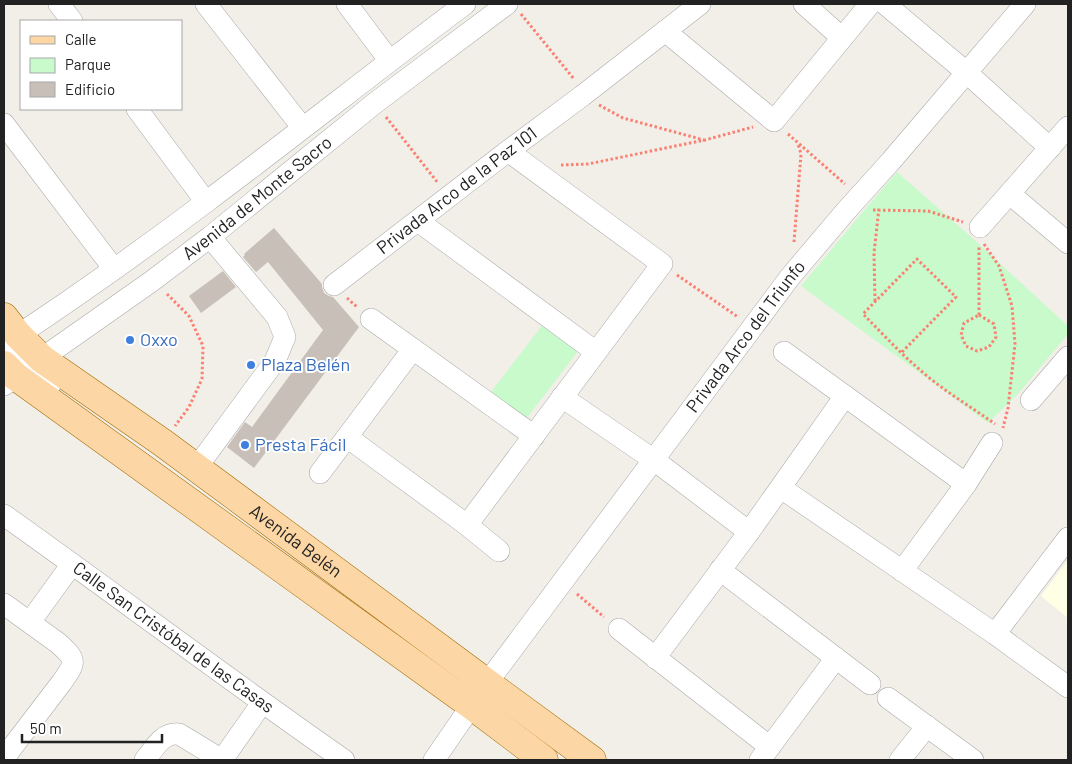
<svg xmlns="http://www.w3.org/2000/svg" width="1072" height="764" viewBox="0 0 1072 764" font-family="Barlow,sans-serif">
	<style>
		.education { fill: #ffffe5 }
		.park { fill: #c8facc }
		.building { fill: #c7bfb8 }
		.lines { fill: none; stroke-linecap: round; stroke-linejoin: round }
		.minor-casing { stroke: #a9a9a9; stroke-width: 22 }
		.major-casing { stroke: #a06b00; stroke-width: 29 }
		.path { stroke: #fa8072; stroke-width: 3; stroke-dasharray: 2.5 2.5; stroke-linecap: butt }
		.minor { stroke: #fff; stroke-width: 21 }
		.major { stroke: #fcd6a4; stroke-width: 28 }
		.shop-dot { fill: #3f7fe0; stroke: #fff; stroke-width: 2 }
		.labels { text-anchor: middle; stroke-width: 4; stroke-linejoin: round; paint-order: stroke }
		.street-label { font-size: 18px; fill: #222; stroke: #fff }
		.shop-label { font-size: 18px; fill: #366cbe; stroke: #fff; text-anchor: start }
	</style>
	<rect width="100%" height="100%" fill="#f2efe9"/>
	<path class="education" d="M1068,560v58l-27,-22z"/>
	<path class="park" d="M897,172l71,62 100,92v8l-50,60 -30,29 -187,-137 65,-78z
		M544,323l35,27 -53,69 -35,-27z"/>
	<path class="building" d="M274,228l48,56v3l2,6 5,3 4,1 26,30 -105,141 -27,-21 18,-25 7,5 71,-97 -55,-68 -12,10 -13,-15 2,-2 -1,-1z
		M223,271l13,16 -35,26 -12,-17z"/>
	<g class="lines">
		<defs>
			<g id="minor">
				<path d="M59,4l13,17"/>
				<path d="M206,4l96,123"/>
				<path d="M347,4l42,56"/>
				<path d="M804,4l38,34"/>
				<path d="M885,4l81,68 84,76"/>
				<path d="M665,31l109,90 96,-117"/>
				<path d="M137,109l69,93"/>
				<path d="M4,124l110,145"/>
				<path d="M1010,194l58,49"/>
				<path d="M418,221l178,131"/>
				<path d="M980,227l88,-100"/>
				<path id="s1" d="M334,285l174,-134 74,-55 118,-92"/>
				<path d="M371,319l163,117"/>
				<path d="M5,344c68,-45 136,-93 201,-142 87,-65 172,-133 259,-198"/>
				<path d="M4,348l23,20 23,17"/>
				<path d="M784,352l61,44"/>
				<path id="s2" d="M4,385l148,-104 58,-44 165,-134 132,-99"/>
				<path d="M562,397l92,63 95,72"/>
				<path d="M1031,400l37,-43"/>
				<path d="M347,437l120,88 32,26"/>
				<path d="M197,467l78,-106 10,-24 -8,-20 -67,-80"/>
				<path d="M320,473l93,-124"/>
				<path d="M781,488l214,146 73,53"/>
				<path id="s3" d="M4,515c114,81 225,165 340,245"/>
				<path d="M467,525l195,-261 -154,-113"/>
				<path d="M720,570l150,114"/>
				<path d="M902,571l64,-87 26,-41"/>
				<path d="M4,604l54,39c19,17 18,19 4,39l-58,76"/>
				<path d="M30,622l42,-58"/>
				<path d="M619,629l151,118"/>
				<path d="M995,634l73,-96"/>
				<path d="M655,658l94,-126 96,-136 121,88"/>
				<path d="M888,698l85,62"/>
				<path d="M145,760c9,-11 17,-28 34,-26l43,26"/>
				<path d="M222,760l40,-57"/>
				<path id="s4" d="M434,760l53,-77 303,-406 55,-65 46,-51 134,-157"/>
				<path d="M760,760l76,-102"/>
				<path d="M900,760l27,-34"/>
			</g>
			<g id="major">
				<path id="s5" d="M4,317l14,18 24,24 121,84 324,240 105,77"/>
				<path d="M4,365l11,11 456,329 73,55"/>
			</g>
		</defs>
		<use href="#minor" class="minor-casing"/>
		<use href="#major" class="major-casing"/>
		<path class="path" d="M521,14l53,65
			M599,105l24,13 81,22
			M386,117l52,66
			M788,134l57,50
			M561,165l27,-1 117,-24 48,-13
			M873,210l55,1 35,11
			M794,242l7,-88 -3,-10
			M984,244l15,22 13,40 3,38 -7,64 -5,20
			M677,275l61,42
			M167,294l22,22 14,30 -1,33 -13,28 -14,19
			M347,298l10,9
			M875,301l-1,-48 5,-45
			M979,315l15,9 2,13 -7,10 -12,4 -11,-5 -5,-11 3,-12z
			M979,315v-69
			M902,352l54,-55 -39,-38 -54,55c18,18 36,38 56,55 23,21 51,37 76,55
			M577,594l27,23"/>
		<use href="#minor" class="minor"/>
		<use href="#major" class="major"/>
	</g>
	<g class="shop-dot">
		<circle cx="130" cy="340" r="5"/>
		<circle cx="251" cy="365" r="5"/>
		<circle cx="245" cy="445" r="5"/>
	</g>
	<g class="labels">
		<g class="street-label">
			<text dy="6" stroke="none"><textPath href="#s1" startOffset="155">Privada Arco de la Paz 101</textPath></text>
			<text dy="6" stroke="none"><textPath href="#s2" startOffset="315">Avenida de Monte Sacro</textPath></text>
			<text dy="6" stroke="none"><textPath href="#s4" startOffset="526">Privada Arco del Triunfo</textPath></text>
			<text dy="6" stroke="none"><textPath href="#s5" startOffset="369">Avenida Belén</textPath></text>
			<text dy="6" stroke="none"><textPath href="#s3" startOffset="209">Calle San Cristóbal de las Casas</textPath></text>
		</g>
		<g class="shop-label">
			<text x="140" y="346">Oxxo</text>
			<text x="261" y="371">Plaza Belén</text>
			<text x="255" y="451">Presta Fácil</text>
		</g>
	</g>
	<rect width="1072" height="764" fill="none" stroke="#222222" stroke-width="10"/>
	<rect x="20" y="20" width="162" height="90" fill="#ffffff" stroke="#a7a7a7"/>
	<rect x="30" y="36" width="25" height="8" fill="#fcd6a4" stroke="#a7a7a7"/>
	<text x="65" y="45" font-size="15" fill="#222222">Calle</text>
	<rect x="30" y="58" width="25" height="15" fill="#c8facc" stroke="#a7a7a7"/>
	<text x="65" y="70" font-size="15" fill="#222222">Parque</text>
	<rect x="30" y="82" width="25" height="15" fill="#c7bfb8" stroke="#a7a7a7"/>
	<text x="65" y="95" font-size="15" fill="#222222">Edificio</text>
	<path d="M22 734v8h140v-8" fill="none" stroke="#222222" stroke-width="2.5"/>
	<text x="30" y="734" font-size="15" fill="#222222" stroke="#ffffff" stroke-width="4" paint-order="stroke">50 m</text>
</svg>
